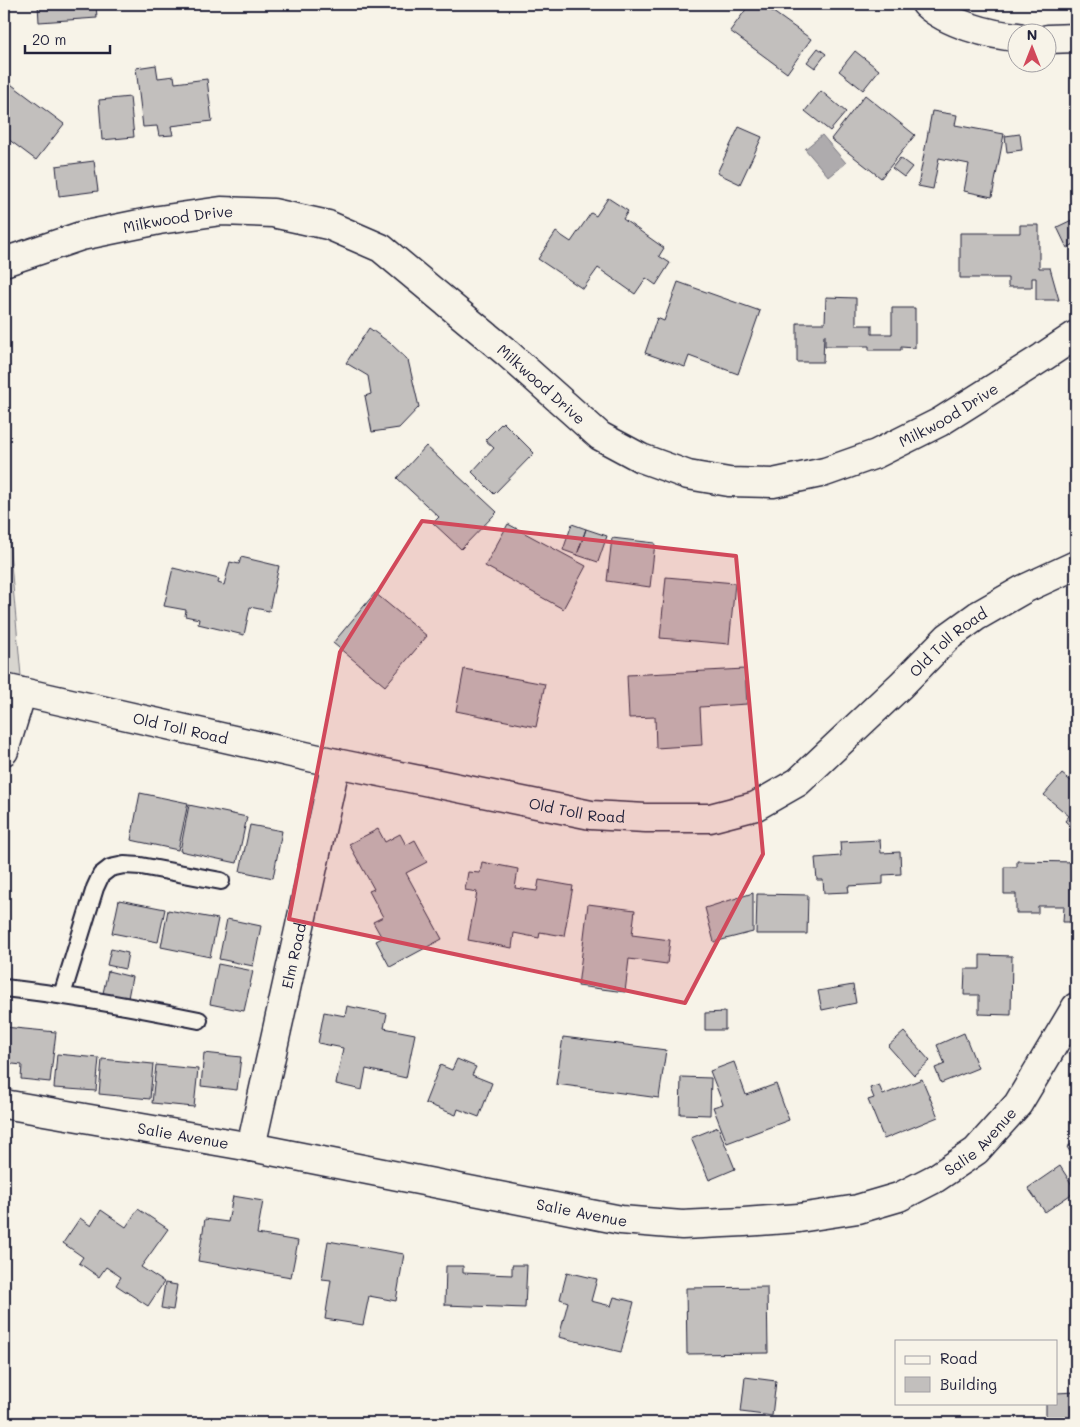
<svg xmlns="http://www.w3.org/2000/svg" width="1080" height="1427" viewBox="0 0 1080 1427" font-family="Mali,sans-serif">
	<style>
		.green { fill: #d8d5cf; stroke: #7d7c85 }
		.water { fill: #aeabad; stroke: #76747f }
		.building { fill: #c2bfbd; stroke: #22223b }
		.lines { fill: none; stroke-linecap: round; stroke-linejoin: round }
		.lane-casing { stroke: #22223b; stroke-width: 20 }
		.street-casing { stroke: #22223b; stroke-width: 31 }
		.lane { stroke: #f7f3e8; stroke-width: 16 }
		.street { stroke: #f7f3e8; stroke-width: 28 }
		.marked { fill: #d1495b; fill-opacity: 0.2; stroke: #d1495b; stroke-width: 4; stroke-linejoin: round }
		.labels { text-anchor: middle; dominant-baseline: central; stroke-width: 4; stroke-linejoin: round; paint-order: stroke }
		.street-label { font-size: 15px; fill: #22223b; stroke: #f7f3e8 }
	</style>
	<rect width="100%" height="100%" fill="#f7f3e8"/>
	<filter id="ink" filterUnits="userSpaceOnUse"><feTurbulence type="fractalNoise" baseFrequency=".02" numOctaves="2"/><feDisplacementMap in="SourceGraphic" scale="10" xChannelSelector="R" yChannelSelector="G"/><feConvolveMatrix kernelMatrix="1 2 1 2 8 2 1 2 1" color-interpolation-filters="sRGB"/></filter>
	<g filter="url(#ink)">
		<path class="green" d="M4,485L22,687L4,683Z"/>
		<path class="water" d="M822,135L846,163L829,177L805,149Z"/>
		<path class="building" d="M38,4H96L97,18L39,22Z
			M750,4H762L811,39L787,73L730,31Z
			M818,48L826,54L815,68L807,62Z
			M855,51L879,70L863,90L839,71Z
			M156,65L158,78L174,76L175,83L207,79L212,121L171,126L173,135L159,136L157,126L143,127L136,68Z
			M4,79L64,124L36,160L4,136Z
			M821,91L846,112L830,131L805,111Z
			M865,95L915,135L881,178L831,139Z
			M130,97L134,137L102,140L99,100Z
			M932,111L957,115L955,125L1004,134L992,197L964,191L969,164L939,158L933,189L918,186Z
			M739,127L762,137L740,184L717,173Z
			M1020,134L1022,150L1007,152L1005,136Z
			M900,158L912,167L904,177L892,168Z
			M94,161L98,191L59,196L56,166Z
			M608,198L628,211L623,219L664,248L659,256L670,263L656,285L646,278L635,294L598,268L583,289L538,259L556,232L571,242L591,213L596,216Z
			M1076,218V243L1067,248L1057,227Z
			M1020,225H1039V268H1050L1059,300H1036V278H1032V287H1008V278H960V233H1020Z
			M678,282L760,311L738,374L689,356L685,367L645,353L657,318L664,321Z
			M826,297L856,298V325H872V334H892V308H915V348L901,347V350H869V346H825V335H824L823,362H797V323H825Z
			M369,328L390,343L408,360L419,407L399,428L372,432L365,396L371,394L368,376L346,363Z
			M503,422L534,453L494,494L472,472L494,448L485,440Z
			M426,446L497,512L461,549L433,523L439,517L397,478Z
			M508,524L586,566L563,609L485,566Z
			M572,524L586,529L577,555L563,550Z
			M586,529L607,536L598,562L577,555Z
			M612,538L655,543L650,587L607,581Z
			M241,557L279,566L269,611L250,607L244,635L198,624L199,619L185,616L186,610L164,606L173,568L219,579L218,583L224,585L230,562L239,564Z
			M666,577L735,583L729,644L660,638Z
			M375,593L427,636L385,686L333,643Z
			M464,669L545,684L536,727L456,711Z
			M745,669L747,704L700,707L702,745L656,748L655,717L629,718L627,675Z
			M1062,774L1076,785V831L1065,821L1069,816L1044,795Z
			M140,793L188,803L178,850L131,840Z
			M189,805L247,817L237,863L180,851Z
			M250,825L282,831L273,878L240,871Z
			M378,829L385,842L400,834L406,845L415,840L427,862L406,873L442,939L390,967L376,941L382,938L373,922L383,917L369,891L374,889L349,844Z
			M880,840L881,853L900,852L901,874L883,875V884L848,886L849,892L824,893L823,880H817L815,858L841,856L840,842Z
			M1017,861L1076,862V922H1063L1064,906H1038V913H1016V894H1004V867H1017Z
			M482,862L518,869L515,888L537,891L539,880L573,886L564,936L540,932L539,938L514,933L512,948L468,940L477,892L465,890L468,872L480,873Z
			M753,893V932L714,942L705,908Z
			M757,894L808,895L807,934H756Z
			M119,900L165,909L158,942L112,933Z
			M588,904L635,910L632,935L670,940L667,964L629,959L625,992L578,986Z
			M168,910L218,919L210,957L161,947Z
			M227,919L261,926L253,966L219,959Z
			M111,949L128,953L125,969L107,965Z
			M980,955L1012,956L1011,1015L979,1014V995H964L965,969H980Z
			M218,964L253,971L244,1011L210,1004Z
			M108,971L132,977L128,998L103,993Z
			M853,985L856,1003L822,1010L818,991Z
			M347,1006L387,1014L384,1028L415,1034L406,1078L366,1069L362,1090L336,1084L343,1048L318,1043L324,1012L345,1016Z
			M725,1012V1030H705V1013Z
			M4,1027L56,1032L50,1082L21,1079L22,1065L4,1063Z
			M904,1032L930,1061L914,1075L888,1046Z
			M964,1033L978,1068L941,1083L935,1068L945,1064L937,1045Z
			M563,1037L666,1050L659,1098L556,1084Z
			M204,1053L241,1057L237,1090L201,1086Z
			M57,1054L99,1058L96,1091L54,1088Z
			M102,1059L153,1064L150,1099L99,1094Z
			M457,1059L476,1067L472,1075L492,1083L479,1117L458,1109L456,1115L425,1103L440,1065L452,1070Z
			M734,1062L746,1095L776,1084L789,1120L727,1143L713,1107L723,1104L710,1071Z
			M156,1065L198,1069L194,1107L152,1103Z
			M681,1077L711,1078L710,1115L680,1114Z
			M922,1079L938,1117L884,1139L868,1100L874,1098L870,1088L879,1085L883,1095Z
			M718,1127L735,1169L709,1180L691,1138Z
			M1076,1141V1161L1067,1147Z
			M1060,1166L1076,1191L1045,1212L1028,1188Z
			M233,1196L263,1201L257,1234L298,1241L291,1277L198,1261L205,1219L228,1222Z
			M138,1209L168,1229L141,1267L164,1282L148,1306L116,1285L121,1277L106,1267L99,1277L79,1263L83,1257L63,1243L80,1218L91,1226L101,1210L126,1227Z
			M328,1241L404,1254L396,1301L369,1296L363,1325L325,1319L331,1280L322,1279Z
			M512,1265H527L525,1308L445,1305L446,1266H463V1273L512,1275Z
			M567,1272L597,1279L591,1301L611,1306L614,1297L634,1302L621,1352L559,1337L568,1302L560,1299Z
			M165,1283L177,1285L173,1310L161,1308Z
			M767,1287L768,1353L687,1354L686,1288Z
			M745,1377L776,1381L772,1416L741,1412Z
			M1076,1392V1423H1046V1403H1056V1393Z"/>
		<g class="lines">
			<g class="lane-casing">
				<path id="lane" d="M4,988C69,995 134,1007 199,1020
					M62,995L95,888L101,875L110,868L124,865L141,866L221,881"/>
			</g>
			<g class="street-casing">
				<g id="street">
					<path d="M926,4C947,23 989,35 1018,37"/>
					<path d="M1048,39L1076,38"/>
					<path id="s1" d="M4,262L81,236L159,220L221,211L273,213L328,225L381,248L506,352L600,436L641,458L688,475L729,482L773,483L825,472L876,454L940,422L1043,357L1076,335"/>
					<path id="s2" d="M4,688L336,763L591,815L646,818H710L756,806L798,782L901,685L948,637L977,616L1024,589L1076,565"/>
					<path d="M4,751L22,692"/>
					<path id="s3" d="M4,1104L251,1147L621,1220L682,1225L744,1222L799,1218L858,1209L899,1197L936,1178L976,1151L1018,1104L1076,1007"/>
					<path id="s4" d="M251,1147L336,763"/>
				</g>
			</g>
			<use href="#lane" class="lane"/>
			<use href="#street" class="street"/>
		</g>
	</g>
	<path class="marked" d="M422,521L736,556L763,854L685,1003L289,919L340,652Z"/>
	<g class="labels">
		<g class="street-label">
			<text stroke="none"><textPath href="#s1" startOffset="180">Milkwood Drive</textPath></text>
			<text stroke="none"><textPath href="#s1" startOffset="600">Milkwood Drive</textPath></text>
			<text stroke="none"><textPath href="#s1" startOffset="1050">Milkwood Drive</textPath></text>
			<text stroke="none"><textPath href="#s2" startOffset="1021">Old Toll Road</textPath></text>
			<text stroke="none"><textPath href="#s2" startOffset="181">Old Toll Road</textPath></text>
			<text stroke="none"><textPath href="#s2" startOffset="586">Old Toll Road</textPath></text>
			<text stroke="none"><textPath href="#s4" startOffset="196">Elm Road</textPath></text>
			<text stroke="none"><textPath href="#s3" startOffset="182">Salie Avenue</textPath></text>
			<text stroke="none"><textPath href="#s3" startOffset="1008">Salie Avenue</textPath></text>
			<text stroke="none"><textPath href="#s3" startOffset="588">Salie Avenue</textPath></text>
		</g>
	</g>
	<rect width="1080" height="1427" fill="none" stroke="#f7f3e8" stroke-width="20"/>
	<rect x="10" y="10" width="1060" height="1407" fill="none" stroke="#22223b" stroke-width="2" filter="url(#ink)"/>
	<rect x="895" y="1340" width="162" height="65" fill="#f7f3e8" stroke="#a29fa3"/>
	<rect x="905" y="1356" width="25" height="8" fill="#f7f3e8" stroke="#a29fa3"/>
	<text x="940" y="1364" font-size="15" fill="#22223b">Road</text>
	<rect x="905" y="1377" width="25" height="15" fill="#c2bfbd" stroke="#a29fa3"/>
	<text x="940" y="1390" font-size="15" fill="#22223b">Building</text>
	<g transform="translate(1032 48)"><circle r="24" fill="#f7f3e8" stroke="#a29fa3"/>
	<path d="M0-4L9 19L0 12L-9 19Z" fill="#d1495b"/>
	<text y="-8" font-size="14" font-weight="bold" text-anchor="middle" fill="#22223b">N</text>
	</g>
	<path d="M25 45v8h85v-8" fill="none" stroke="#22223b" stroke-width="2.5"/>
	<text x="32" y="45" font-size="15" fill="#22223b" stroke="#f7f3e8" stroke-width="4" paint-order="stroke">20 m</text>
</svg>
